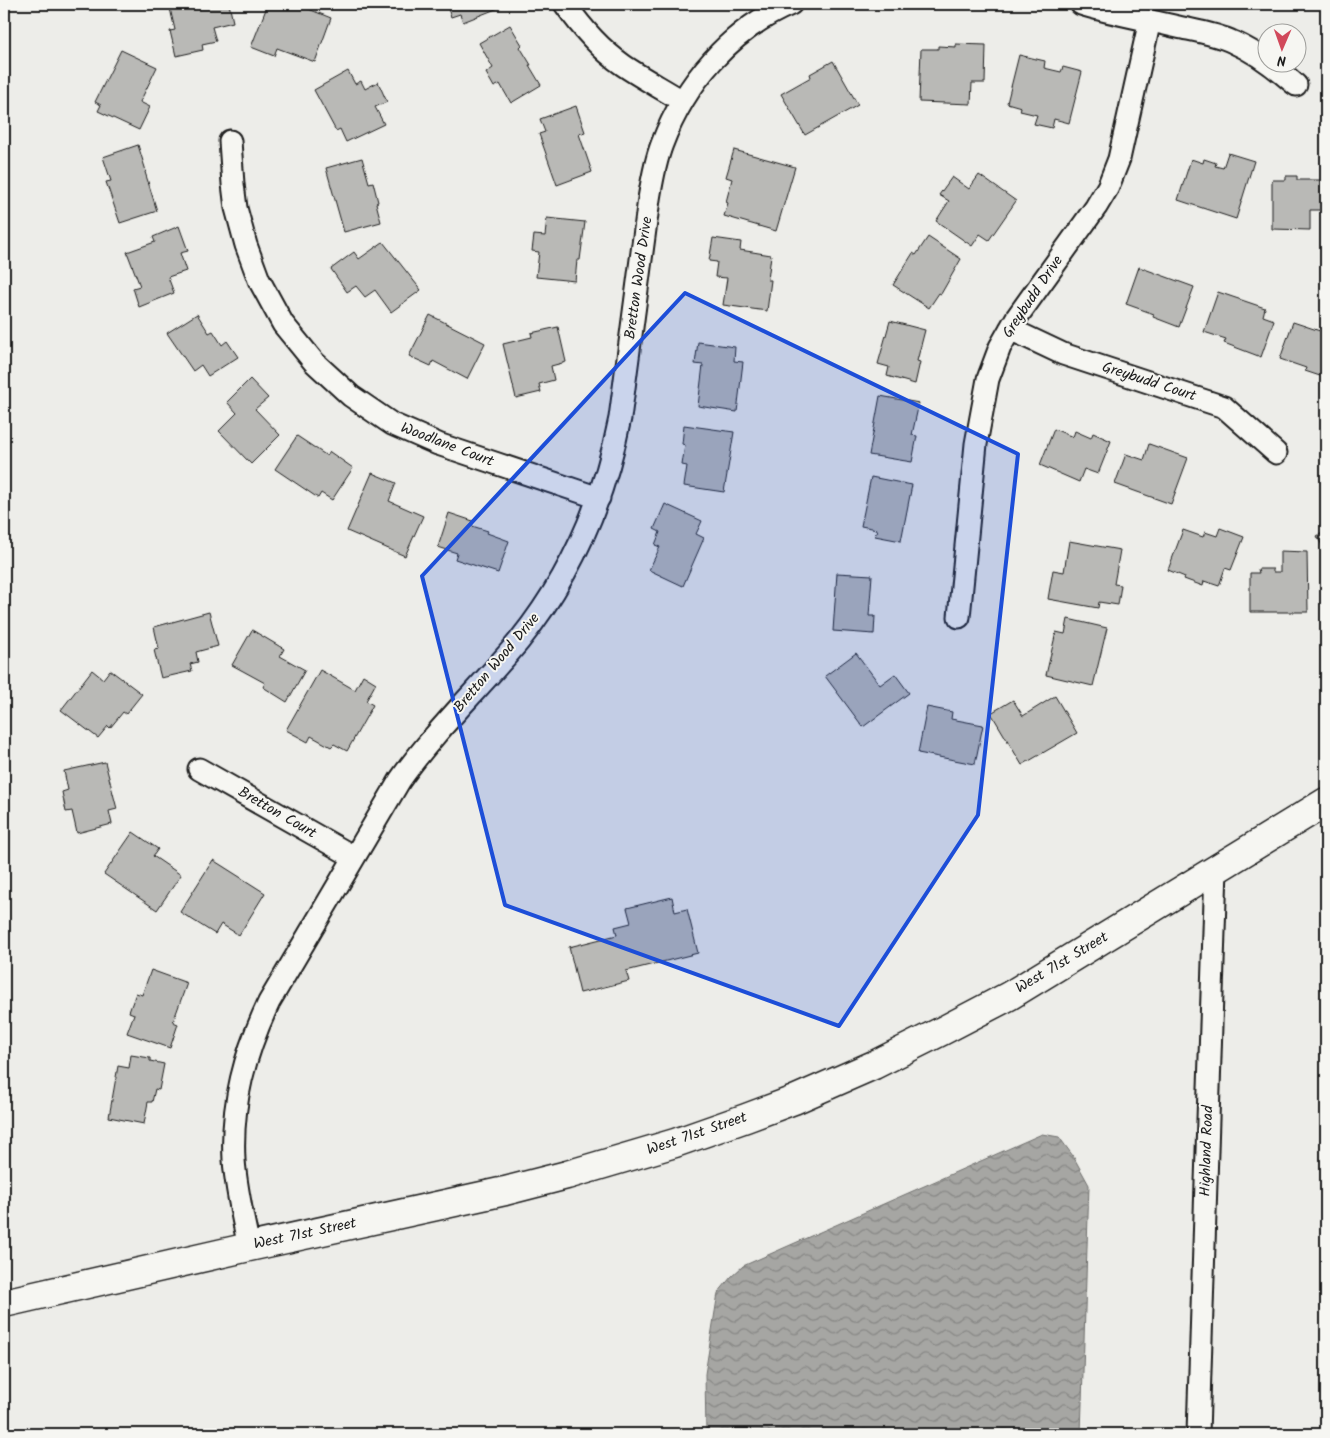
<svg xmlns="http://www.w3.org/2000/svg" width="1330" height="1438" viewBox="0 0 1330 1438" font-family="Kalam,sans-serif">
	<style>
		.water { fill: url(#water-waves); stroke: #6f6f6d }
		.building { fill: #b9b9b6; stroke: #1c1c1c }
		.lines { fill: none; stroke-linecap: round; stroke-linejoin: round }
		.street-casing { stroke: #1c1c1c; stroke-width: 25 }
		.secondary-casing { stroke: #1c1c1c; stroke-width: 31 }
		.street { stroke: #f6f6f2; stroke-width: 21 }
		.secondary { stroke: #f6f6f2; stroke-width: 28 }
		.marked { fill: #1d4ed8; fill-opacity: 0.2; stroke: #1d4ed8; stroke-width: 4; stroke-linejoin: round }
		.labels { text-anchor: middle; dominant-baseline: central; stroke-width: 4; stroke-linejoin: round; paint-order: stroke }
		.street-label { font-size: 15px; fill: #1c1c1c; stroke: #f6f6f2 }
	</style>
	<defs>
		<pattern id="water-waves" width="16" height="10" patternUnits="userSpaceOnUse" patternTransform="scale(1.25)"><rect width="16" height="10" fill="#a6a6a3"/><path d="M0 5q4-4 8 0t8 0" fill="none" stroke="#868684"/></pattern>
	</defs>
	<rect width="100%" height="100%" fill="#edede9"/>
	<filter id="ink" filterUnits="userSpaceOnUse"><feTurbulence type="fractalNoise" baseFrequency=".02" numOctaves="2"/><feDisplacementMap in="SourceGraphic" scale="10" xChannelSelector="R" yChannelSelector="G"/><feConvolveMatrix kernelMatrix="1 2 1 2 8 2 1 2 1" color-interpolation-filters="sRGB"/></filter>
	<g filter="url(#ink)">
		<path class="water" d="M1042,1134L1059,1137L1073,1156L1089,1185L1081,1434H706L705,1374L718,1293L731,1277L743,1266Z"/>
		<path class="building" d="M169,4H229L233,22L212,27L216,41L202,44L203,50L176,56L170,31L175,30Z
			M268,4H296L331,18L315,62L277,48L274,56L251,47Z
			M446,4H499L501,7L463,22L460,14L451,17Z
			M510,25L522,45L520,47L531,65H529L541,85L511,103L500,84L494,87L486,73L493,68L479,43Z
			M956,44L986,45L985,83H972L971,104L919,102L921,49H938V46L956,47Z
			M121,50L157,67L140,102L150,107L139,130L98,111L101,105L95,102Z
			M1019,55L1045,61L1044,68L1061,72L1063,67L1082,72L1069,123L1054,119L1052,128L1034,124L1037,115L1020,111L1021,107L1007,103Z
			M833,61L858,105L805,135L781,94L811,77L810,74Z
			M348,71L355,84L361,81L365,89L378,82L387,102L375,107L384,124L346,142L340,129L336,131L314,90Z
			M576,106L585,132L579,134L592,172L557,185L539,134L545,132L540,119Z
			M138,145L146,171L145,172L157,211L120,223L106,182L111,181L103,157Z
			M734,150L795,167L776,231L724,216L728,203L726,202L732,179L726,177Z
			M1228,153L1254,161L1236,219L1178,200L1191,159L1203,163L1204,159L1216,163L1215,166L1223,168Z
			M362,158L369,183L373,182L378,202L376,203L381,222L344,232L326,168Z
			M979,175L1016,201L989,240L980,234L972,246L936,221L949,201L939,195L952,177L969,189Z
			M1286,176H1297V180H1324L1323,210H1310V230L1272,229V180H1286Z
			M547,218L585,222L580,260H577L575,281L536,277L539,252L532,251L534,235L545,236Z
			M179,226L188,251L180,253L186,271L168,277L174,293L139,307L133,288L140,286L127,252L155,242L153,237Z
			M928,237L961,259L941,294L939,293L929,308L893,285L913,253L916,255Z
			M713,238L741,242L740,250L771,255L768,280H771L767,311L723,305L727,278L715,277L717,262L709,261Z
			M383,242L421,290L391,312L375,290L365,297L356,286L347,292L331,269L354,252L359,259Z
			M1139,267L1194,287L1179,327L1153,317L1154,314L1126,304Z
			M1218,292L1265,308L1263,316L1274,320L1261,357L1224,343L1226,339L1204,332Z
			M197,314L209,333L213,331L222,345L227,341L238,357L208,376L201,365L193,371L167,333Z
			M430,315L485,343L467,379L433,361L431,366L409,356Z
			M890,321L925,330L917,361L920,362L915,384L887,376L889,367L878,364Z
			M1293,322L1326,333V378L1305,371L1306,368L1280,359Z
			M558,327L566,362L551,366L554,380L539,384L541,392L516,398L503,344L532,337L531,333Z
			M698,342L735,347L734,361L743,362L737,412L698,406L703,365L695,364Z
			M250,379L268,398L255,409L280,435L251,464L219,431L237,413L227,402Z
			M880,396L919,403L912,435L917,436L912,462L869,455Z
			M684,425L734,432L724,492L684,486L687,466L682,465L685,445L682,444Z
			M1054,429L1073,437L1075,431L1091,438L1093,433L1111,441L1098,474L1084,469L1079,482L1040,465Z
			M297,436L327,456L330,452L353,468L332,500L321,493L318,498L275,469Z
			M1149,444L1188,458L1171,504L1115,484L1126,454L1144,460Z
			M372,473L396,483L389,501L423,516L405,556L347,531Z
			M871,477L912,485L901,541L875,536L877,529L861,526Z
			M665,504L702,521L696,534L704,538L683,586L649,570L660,547L655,545L660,532L654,529Z
			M449,513L473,521L472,526L488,531L487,533L509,541L498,573L455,559L457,553L438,547Z
			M1220,528L1244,537L1231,570L1225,568L1219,586L1204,581L1203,586L1184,579L1185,577L1168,570L1183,530L1203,537L1205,532L1217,536Z
			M1326,531V553L1317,536Z
			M1069,541L1120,550L1114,584L1121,585L1118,605L1099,602L1098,608L1048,599L1053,570L1064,572Z
			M1280,551L1307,552L1308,612H1250V573H1259L1258,569H1273V572H1280Z
			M837,573L872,575L869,616H875L874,634L833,631Z
			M209,612L218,646L196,652L198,662L190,664L192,671L161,678L154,650L159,649L154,627Z
			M1068,619L1107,628L1093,686L1046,675L1056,632L1065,634Z
			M252,630L284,649L280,656L305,670L287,702L263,687L265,683L232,665Z
			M856,653L880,685L895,674L909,693L863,727L825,676Z
			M92,670L103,679L110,670L142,694L126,714L123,712L110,728L108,726L98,738L61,710Z
			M320,670L355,690L363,675L376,683L366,701L373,705L347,751L334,744L331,747L311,736L308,742L286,730Z
			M1055,696L1077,733L1022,765L991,713L1013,700L1023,716Z
			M927,707L952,712L951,719L983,725L975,764L918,753Z
			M105,762L117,809L109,811L112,824L77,833L72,811L66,812L62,792L68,790L64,771Z
			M133,832L158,849L153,856L181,875L157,910L104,874Z
			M213,860L265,893L239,935L221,924L215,934L180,912Z
			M672,897L675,912L687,909L698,953L626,971L629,981L580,993L569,947L617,935L615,927L631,923L627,908Z
			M151,970L187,983L173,1022L178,1024L170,1048L127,1033L134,1014L129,1012L136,993L142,995Z
			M131,1055L150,1058V1061L164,1064L159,1090L155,1089L152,1102H148L144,1124L109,1117L118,1066L129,1068Z"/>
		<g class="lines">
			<g class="street-casing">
				<path id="street" d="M565,4C581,27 600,49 623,65C642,78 663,89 682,101
					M1081,4C1113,14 1145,19 1178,27C1196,31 1216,34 1233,42C1256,52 1278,69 1296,85
					M230,141L233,184L236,208L246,245L259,280L283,324L314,362L351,396L392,424L438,444L599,498
					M1010,329L1063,354L1224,407L1276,453
					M959,617L976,444L988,379L1000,347L1017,317L1096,207L1108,187L1119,159L1150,20
					M199,769L354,857
					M249,1247C243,1218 236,1189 234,1160C231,1103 245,1053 269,1002L400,780C435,730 480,688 519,641C572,575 604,500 620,418L649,199C652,181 655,162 662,144C685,83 731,29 791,4
					M1198,1434L1216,868"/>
			</g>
			<g class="secondary-casing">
				<path id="secondary" d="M4,1303L249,1247L505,1191L567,1175L675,1143L746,1118L794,1100L874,1065L942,1031L1009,996L1326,802"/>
			</g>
			<use href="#street" class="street"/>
			<use href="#secondary" class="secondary"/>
		</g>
	</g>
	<path class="marked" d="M685,293L1018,454L978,815L839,1026L505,905L422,576Z"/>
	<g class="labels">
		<g class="street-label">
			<text transform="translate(639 278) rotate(-82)">Bretton Wood Drive</text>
			<text transform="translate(1033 297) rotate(-56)">Greybudd Drive</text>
			<text transform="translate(1149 382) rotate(18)">Greybudd Court</text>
			<text transform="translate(447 445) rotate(21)">Woodlane Court</text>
			<text transform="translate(497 663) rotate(-50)">Bretton Wood Drive</text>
			<text transform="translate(277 813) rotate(30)">Bretton Court</text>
			<text transform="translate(1062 963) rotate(-31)">West 71st Street</text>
			<text transform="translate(697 1134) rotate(-19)">West 71st Street</text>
			<text transform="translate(1207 1151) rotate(-88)">Highland Road</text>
			<text transform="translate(305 1234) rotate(-12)">West 71st Street</text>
		</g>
	</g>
	<rect width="1330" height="1438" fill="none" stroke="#f6f6f2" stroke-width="20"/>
	<rect x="10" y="10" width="1310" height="1418" fill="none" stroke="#1c1c1c" stroke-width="2" filter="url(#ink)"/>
	<g transform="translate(1282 48) rotate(182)"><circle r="24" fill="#f6f6f2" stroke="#9f9f9c"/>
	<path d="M0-4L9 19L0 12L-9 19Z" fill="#d1495b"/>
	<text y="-8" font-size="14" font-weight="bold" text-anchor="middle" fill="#1c1c1c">N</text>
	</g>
</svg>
